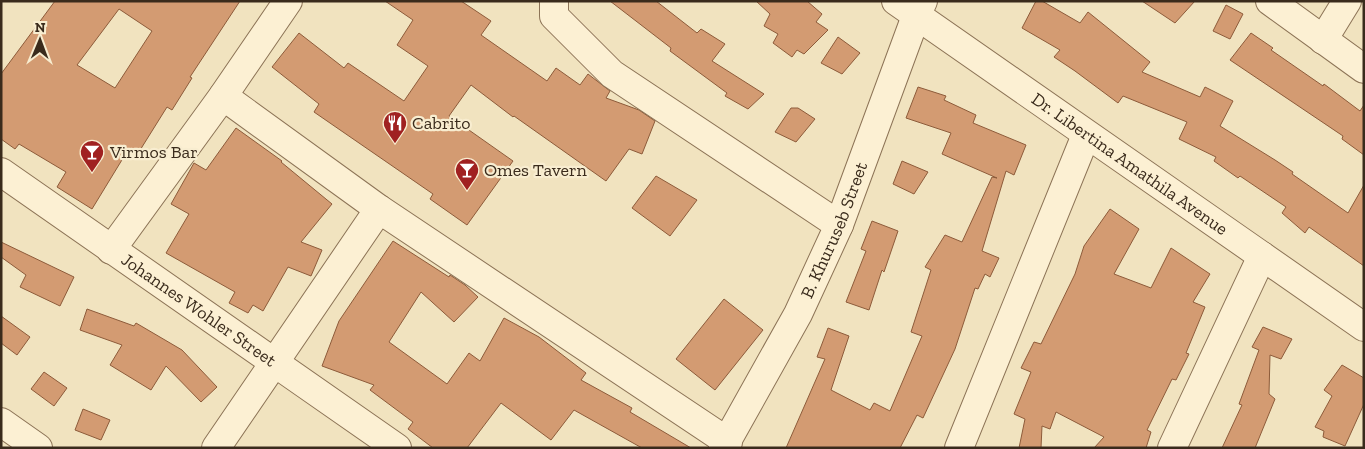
<svg xmlns="http://www.w3.org/2000/svg" width="1365" height="449" viewBox="0 0 1365 449" font-family="'Zilla Slab',serif">
	<style>
		.building { fill: #d39b72; stroke: #8d5b3a; fill-rule: evenodd }
		.lines { fill: none; stroke-linecap: round; stroke-linejoin: round }
		.minor-casing { stroke: #8c7356; stroke-width: 30 }
		.tertiary-casing { stroke: #8c7356; stroke-width: 30 }
		.minor { stroke: #fcf0d3; stroke-width: 28 }
		.tertiary { stroke: #fcf0d3; stroke-width: 28 }
		.labels { text-anchor: middle; dominant-baseline: central; stroke-width: 4.5; stroke-linejoin: round; paint-order: stroke }
		.poi-label { font-size: 18px; fill: #3a2b1c; stroke: #f8edd0; text-anchor: start }
		.street-label { font-size: 18px; fill: #3a2b1c; stroke: #f8edd0 }
	</style>
	<rect width="100%" height="100%" fill="#f1e3bf"/>
	<path class="building" d="M55,1H240L190,77L192,78L172,110L167,107L137,155L128,150L92,209L57,187L66,172L19,144L15,149L1,139V74ZM119,9L152,31L115,88L77,65Z
		M385,1H461L491,21L481,35L547,81L556,68L580,85L588,74L610,91L606,98L639,110L655,121L642,154L629,149L606,181L514,116L513,117L471,85L449,116L513,161L467,225L430,199L433,194L314,112L319,104L272,67L299,33L344,68L348,63L404,101L428,66L397,45L413,20Z
		M610,1H656L697,33L701,29L725,44L712,61L764,94L748,109L725,96L727,93L670,51L671,48Z
		M756,1H807L822,14L816,22L828,30L804,54L797,50L792,57L773,43L778,34L764,26L770,14Z
		M1036,1H1042L1080,23L1088,12L1150,62L1142,72L1200,97L1205,87L1233,101L1220,126L1275,160L1293,172L1292,174L1348,213L1364,185V266L1309,227L1305,233L1282,213L1286,207L1240,176L1238,178L1214,161L1216,157L1179,139L1187,122L1123,96L1118,103L1075,71L1054,57L1060,50L1022,28Z
		M1142,1H1195L1175,23Z
		M1226,5L1243,14L1230,39L1213,31Z
		M1251,33L1273,48L1271,50L1323,86L1324,84L1360,111L1364,105V155L1342,139L1343,136L1230,60Z
		M838,37L860,53L842,74L821,63Z
		M918,87L946,96L944,100L976,115L973,123L1026,145L1014,175L1006,171L982,251L999,258L990,277L985,274L978,289L975,288L955,349L923,418L917,415L900,448H786L825,359L817,357L828,328L849,336L831,390L870,410L874,403L890,411L922,336L911,332L931,270L925,267L945,235L962,242L992,177L997,178L942,154L951,133L906,118Z
		M791,108H798L815,119L796,142L775,132Z
		M236,128L282,161L281,162L332,204L301,242L322,250L311,276L288,267L263,311L253,305L248,313L229,303L235,292L166,253L189,214L171,204L194,163L206,170Z
		M902,161L928,172L914,194L893,184Z
		M656,176L697,200L670,236L632,208Z
		M1110,209L1139,229L1114,274L1151,288L1171,248L1210,274L1193,302L1205,307L1186,353L1189,354L1176,380L1172,379L1147,430L1151,432L1146,448H1094L1104,437L1056,412L1050,429L1042,426L1041,448H1019L1025,419L1014,414L1031,372L1021,368L1034,342L1041,344L1075,274L1084,246Z
		M872,221L898,231L884,272L882,270L869,310L846,302L866,251L861,249Z
		M393,241L449,277L450,275L465,285L478,297L454,322L421,292L389,342L447,384L469,353L480,361L504,318L539,337L586,373L581,380L632,408L630,412L691,448H642L574,410L551,440L501,403L467,448H433L408,429L413,422L370,390L374,385L322,366L339,321Z
		M1,242L74,277L60,306L20,287L26,275L1,257Z
		M724,299L763,330L715,390L676,359Z
		M87,309L134,326L136,323L182,350L217,387L201,402L166,366L151,390L110,365L122,345L80,330Z
		M1,316L30,337L17,355L1,343Z
		M1263,327L1292,339L1281,359L1270,355L1269,394L1275,399L1255,448H1222L1242,405L1239,404L1259,350L1252,347Z
		M1342,365L1364,378V404L1345,446L1323,437L1324,431L1315,427L1332,396L1324,390Z
		M44,372L67,388L54,406L31,389Z
		M83,409L110,420L101,440L75,430Z"/>
	<g class="lines">
		<g class="minor-casing">
			<g id="minor">
				<path d="M554,1V16L612,74L839,225"/>
				<path d="M1270,1L1364,69"/>
				<path d="M1323,40L1347,1"/>
				<path d="M223,96L379,209L728,442"/>
				<path id="s1" d="M1,172L397,448"/>
				<path d="M111,250L223,96L288,1"/>
				<path d="M1,422L38,448"/>
				<path d="M216,448L379,209"/>
				<path id="s2" d="M723,448L798,314L839,225L916,16L923,1"/>
				<path d="M959,448L1086,135"/>
				<path d="M1172,448L1262,256"/>
			</g>
		</g>
		<g class="tertiary-casing">
			<g id="tertiary">
				<path id="s3" d="M896,1L1364,327"/>
			</g>
		</g>
		<use href="#minor" class="minor"/>
		<use href="#tertiary" class="tertiary"/>
	</g>
	<defs>
		<g id="restaurant-pin" transform="scale(1.25)"><path d="M0 17L-7.5 6A9.5 9.5 0 1 1 7.5 6Z" fill="#a02121" stroke="#f8edd0"/><path d="M-5-6h1v4h1v-4h1v4h1v-4h1v5L-1.5 .5V6h-2V.5L-5-1ZM5-6V6H3V1.5H1.5Q1.5-4 5-6Z" fill="#fff"/></g>
		<g id="bar-pin" transform="scale(1.25)"><path d="M0 17L-7.5 6A9.5 9.5 0 1 1 7.5 6Z" fill="#a02121" stroke="#f8edd0"/><path d="M-6-5H6L.8 .8V4.5H3.5V6h-7V4.5H-.8V.8Z" fill="#fff"/></g>
	</defs>
	<g fill-rule="evenodd">
		<use href="#restaurant-pin" x="395" y="123"/>
		<use href="#bar-pin" x="92" y="152"/>
		<use href="#bar-pin" x="467" y="170"/>
	</g>
	<g class="labels">
		<g class="poi-label">
			<text x="412" y="123">Cabrito</text>
			<text x="110" y="152">Virmos Bar</text>
			<text x="484" y="170">Omes Tavern</text>
		</g>
		<g class="street-label">
			<text stroke="none"><textPath href="#s3" startOffset="285">Dr. Libertina Amathila Avenue</textPath></text>
			<text stroke="none"><textPath href="#s2" startOffset="245">B. Khuruseb Street</textPath></text>
			<text stroke="none"><textPath href="#s1" startOffset="241">Johannes Wohler Street</textPath></text>
		</g>
	</g>
	<rect width="1365" height="449" fill="none" stroke="#3a2b1c" stroke-width="5"/>
	<g transform="translate(40 40) rotate(1)" stroke="#f8edd0" stroke-width="4" paint-order="stroke">
	<path d="M0-4L9 19L0 12L-9 19Z" fill="#3a2b1c"/>
	<text y="-8" font-size="14" font-weight="bold" text-anchor="middle" fill="#3a2b1c">N</text>
	</g>
</svg>
